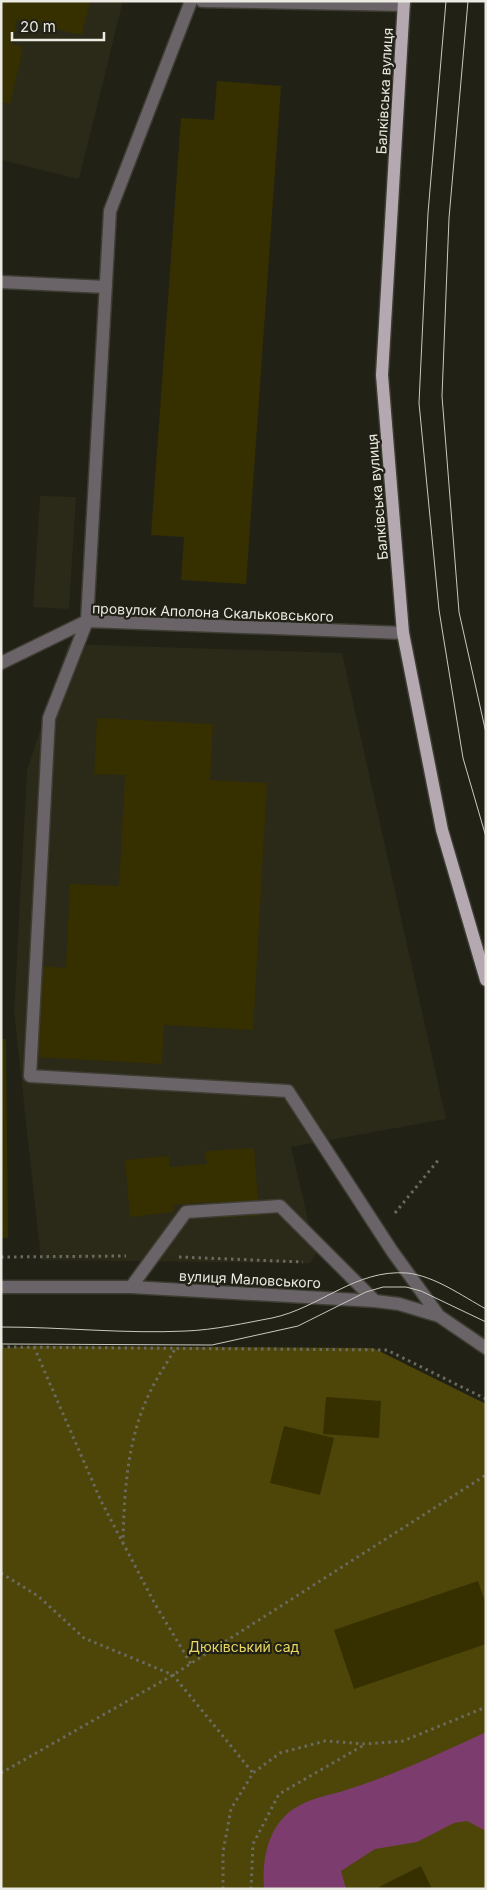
<svg xmlns="http://www.w3.org/2000/svg" width="487" height="1890" viewBox="0 0 487 1890" font-family="Inter,sans-serif">
	<style>
		.built { fill: #2b2917 }
		.green { fill: #4d4608 }
		.water { fill: #7c3c6d }
		.building { fill: #363000 }
		.lines { fill: none; stroke-linecap: round; stroke-linejoin: round }
		.minor-casing { stroke: #3e3d33; stroke-width: 15 }
		.major-casing { stroke: #3e3d33; stroke-width: 15 }
		.path { stroke: #6b6a60; stroke-width: 3; stroke-dasharray: 2.5 4; stroke-linecap: butt }
		.minor { stroke: #6a6468; stroke-width: 12 }
		.major { stroke: #b4a9b0; stroke-width: 12 }
		.tram { stroke: #cbcac2; stroke-width: 1 }
		.labels { text-anchor: middle; dominant-baseline: central; stroke-width: 4.5; stroke-linejoin: round; paint-order: stroke }
		.street-label { font-size: 14px; fill: #ebeae3; stroke: #222116 }
		.park-label { font-size: 14px; fill: #e8d860; stroke: #222116 }
	</style>
	<rect width="100%" height="100%" fill="#222116"/>
	<path class="built" d="M1,1H123L79,179L1,160Z
		M40,496L76,497L69,609L33,607Z
		M68,644L342,653L446,1119L291,1147L316,1254L310,1263L41,1260L14,1012L27,771Z"/>
	<path class="green" d="M35,1346L373,1348L486,1404V1889H1V1348Z"/>
	<path class="water" d="M486,1732V1831L467,1821L454,1823L417,1842L375,1849L341,1871L346,1889H264C262,1861 267,1828 292,1810C310,1797 329,1796 349,1789C396,1774 441,1753 486,1732Z"/>
	<path class="building" d="M1,1H90L82,35L17,20L12,44L23,47L10,104L1,102Z
		M217,81L281,86L246,584L181,580L184,537L151,535L181,118L214,120Z
		M97,718L213,724L210,780L267,783L253,1030L164,1025L162,1064L35,1057L40,966L66,968L70,884L119,886L125,775L94,774Z
		M1,1039H6L8,1238H1Z
		M254,1148L259,1216L210,1218V1202L173,1205L174,1212L130,1217L125,1160L169,1156V1167L207,1164L205,1151Z
		M326,1397L381,1401L379,1438L323,1434Z
		M284,1426L334,1438L320,1495L270,1483Z
		M478,1581L486,1604V1644L354,1689L334,1630Z
		M421,1866L432,1889H380L379,1887Z"/>
	<g class="lines">
		<g class="minor-casing">
			<path id="minor" d="M191,1L110,211L87,621L49,718L30,1076L288,1091L392,1251L439,1316
				M202,1L404,5
				M1,282L106,287
				M1,663L87,621L403,633
				M1,1287H131L375,1301L399,1304L439,1316L486,1348
				M131,1287L186,1212L280,1206L375,1301"/>
		</g>
		<g class="major-casing">
			<path id="major" d="M404,1L382,375L403,633L442,830L486,980"/>
		</g>
		<path class="path" d="M395,1213L440,1158
			M1,1257L126,1256
			M179,1257L303,1262
			M1,1347L387,1350L486,1399
			M34,1347L101,1501L155,1604L191,1664
			M123,1544C124,1493 127,1439 150,1392C157,1377 167,1363 175,1349
			M1,1573L38,1596L84,1638L173,1675L253,1773
			M1,1773L173,1675L486,1475
			M223,1889V1852L231,1809L253,1773L280,1753L325,1741L366,1744L403,1741L486,1707
			M251,1889L253,1844L279,1794L364,1745"/>
		<use href="#minor" class="minor"/>
		<use href="#major" class="major"/>
		<path class="tram" d="M446,1L428,213L419,403L439,610L463,758L486,837
			M468,1L449,218L442,396L459,612L486,733
			M1,1327C63,1327 125,1334 186,1331C214,1330 245,1323 272,1318C320,1308 355,1269 407,1273C435,1276 462,1296 486,1309
			M1,1344L212,1345L298,1326L366,1292L383,1287H406L421,1291L486,1322"/>
	</g>
	<g class="labels">
		<g class="street-label">
			<text transform="translate(384 91) rotate(-87)">Балківська вулиця</text>
			<text transform="translate(377 497) rotate(-95)">Балківська вулиця</text>
			<text transform="translate(213 612) rotate(2)">провулок Аполона Скальковського</text>
			<text transform="translate(250 1279) rotate(3)">вулиця Маловського</text>
		</g>
		<g class="park-label">
			<text x="244" y="1646">Дюківський сад</text>
		</g>
	</g>
	<rect width="487" height="1890" fill="none" stroke="#ebeae3" stroke-width="5"/>
	<path d="M12 32v8h92v-8" fill="none" stroke="#ebeae3" stroke-width="2.5"/>
	<text x="20" y="32" font-size="15" fill="#ebeae3" stroke="#222116" stroke-width="4" paint-order="stroke">20 m</text>
</svg>
